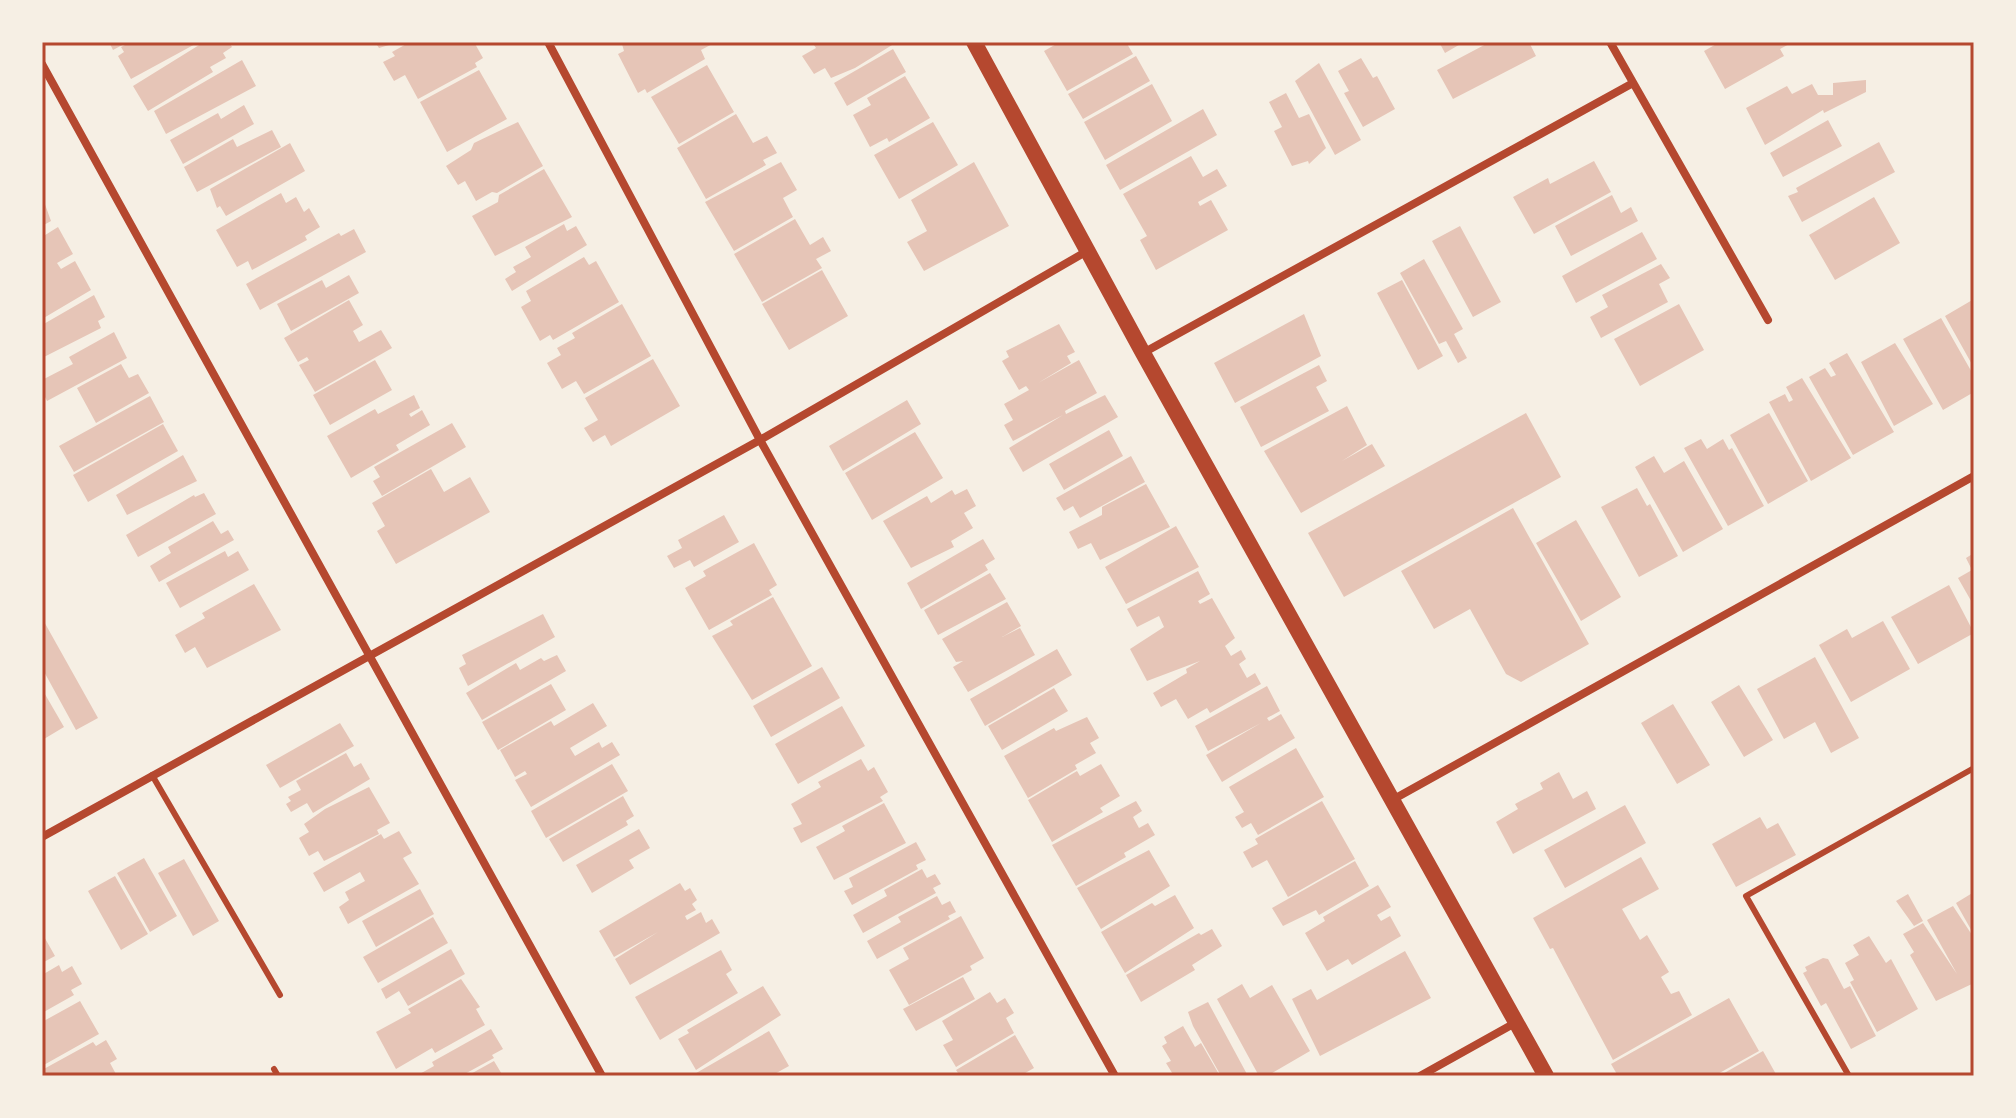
<svg xmlns="http://www.w3.org/2000/svg" width="2016" height="1118" viewBox="0 0 2016 1118" font-family="'Roboto Condensed',sans-serif">
	<style>
		.building { fill: #e6c5b7 }
		.lines { fill: none; stroke-linecap: round; stroke-linejoin: round }
		.service { stroke: #b5482f; stroke-width: 6 }
		.minor { stroke: #b5482f; stroke-width: 8 }
		.secondary { stroke: #b5482f; stroke-width: 16 }
		.neatline { fill: none; stroke: #b5482f; stroke-width: 3 }
	</style>
	<rect width="100%" height="100%" fill="#f6efe4"/>
	<path class="building" d="M109,42H128L113,50Z
		M131,42H199L131,79L118,56L124,52L121,47Z
		M204,42H229L232,47L223,53L226,58L210,67L213,72L148,111L133,86Z
		M375,42H399L379,48Z
		M410,42H474L483,58L475,63L477,67L418,99L405,75L394,81L383,62L395,56L392,52Z
		M626,42H716L701,50L705,59L647,93L645,89L638,93L618,54L624,51L622,44Z
		M812,42H897L855,68L831,78L825,68L814,74L802,56L816,48Z
		M1060,42H1126L1133,54L1067,91L1044,51Z
		M1439,42H1464L1445,53Z
		M1490,42H1529L1536,56L1453,99L1437,70Z
		M1720,42H1793L1780,49L1784,56L1725,89L1704,51Z
		M893,49L906,72L847,106L834,83Z
		M1136,56L1150,81L1083,119L1068,94Z
		M1361,58L1373,78L1377,76L1395,109L1363,127L1344,93L1349,91L1338,71Z
		M242,60L256,86L166,134L154,111Z
		M1319,63L1361,140L1335,155L1295,81Z
		M707,65L734,112L679,144L651,97Z
		M479,70L507,119L447,152L420,102Z
		M905,76L930,118L889,142L887,138L870,147L853,115L871,105L867,98Z
		M1866,80V92L1824,113L1823,110L1765,145L1746,108L1787,86L1792,94L1812,84L1818,95H1833V83Z
		M1152,84L1172,121L1105,160L1084,122Z
		M1286,93L1299,118L1309,114L1326,148L1309,164L1308,161L1292,166L1274,131L1282,127L1269,102Z
		M244,105L254,124L183,164L170,140L218,113L221,119Z
		M1203,109L1217,135L1120,190L1106,165Z
		M736,114L753,143L767,136L777,153L763,160L766,165L706,199L677,148Z
		M1828,120L1842,146L1783,177L1770,153Z
		M518,122L543,166L497,193L492,192L476,201L465,181L458,185L446,166L471,150L474,143Z
		M933,122L958,165L899,199L874,155Z
		M272,130L281,147L197,192L184,167L233,139L237,147Z
		M1879,142L1895,172L1802,222L1788,196L1798,192L1796,188Z
		M290,143L305,171L226,216L220,206L217,208L210,189Z
		M1191,156L1203,177L1217,169L1227,186L1198,202L1200,206L1211,200L1228,230L1156,270L1140,240L1147,236L1123,194Z
		M1594,161L1611,192L1534,234L1513,197L1548,178L1550,184Z
		M781,162L797,190L783,198L793,217L734,251L705,202Z
		M974,162L1009,226L924,271L907,242L927,231L911,200Z
		M544,169L572,217L495,256L472,216L498,202L499,195Z
		M281,193L286,203L296,197L304,212L309,208L320,227L305,236L307,240L252,270L248,261L237,267L216,230Z
		M1612,195L1621,213L1631,207L1638,221L1571,256L1555,226Z
		M42,196L51,221L42,226Z
		M1874,197L1900,243L1835,280L1809,235Z
		M795,219L810,245L823,237L831,251L816,259L822,268L762,302L734,254Z
		M564,224L567,231L576,226L587,245L512,291L505,279L516,272L513,267L531,257L525,247Z
		M1460,226L1501,302L1473,317L1432,241Z
		M58,227L73,254L57,263L61,269L75,261L91,290L42,319V237Z
		M354,229L366,252L260,310L246,284L339,233L341,236Z
		M1642,232L1657,259L1576,303L1562,276Z
		M584,257L589,265L596,261L619,302L553,340L550,335L540,341L521,307L531,301L526,291Z
		M1424,259L1463,329L1454,334L1467,358L1458,363L1446,341L1439,344L1400,273Z
		M1661,264L1670,278L1659,284L1668,302L1601,338L1590,317L1608,307L1602,295Z
		M822,270L848,316L789,350L762,304Z
		M349,275L359,293L291,331L277,304L322,280L326,288Z
		M1402,280L1443,356L1418,370L1377,293Z
		M94,295L105,317L98,321L101,328L42,358V325Z
		M1974,299V368L1945,316Z
		M349,300L363,325L353,331L359,342L381,330L392,348L315,392L299,365L309,360L307,357L298,362L284,338Z
		M622,304L651,356L584,394L576,381L562,389L547,363L561,355L557,348L575,338L572,333Z
		M1679,304L1704,350L1640,386L1614,339Z
		M1304,314L1321,356L1235,403L1214,363Z
		M1941,318L1974,376V392L1943,410L1903,339Z
		M1059,324L1075,352L1067,356L1071,363L1038,383L1079,360L1097,393L1065,411L1066,414L1105,395L1118,417L1023,472L1009,448L1063,415L1013,441L1004,425L1013,420L1004,404L1029,390L1026,386L1019,390L1002,361L1009,357L1006,351Z
		M114,332L127,358L47,401L45,397L42,398V380L73,364L69,357Z
		M1895,343L1933,404L1894,426L1861,362Z
		M1847,353L1894,432L1853,455L1809,377L1825,368L1831,377L1836,375L1829,363Z
		M653,359L680,406L611,446L605,435L593,442L584,428L598,420L585,398Z
		M375,360L392,390L330,425L313,395Z
		M121,364L129,378L138,374L149,393L96,423L77,388Z
		M1319,365L1327,381L1316,387L1329,411L1261,447L1240,407Z
		M1802,378L1851,458L1811,481L1769,402L1785,394L1789,402L1793,400L1786,387Z
		M414,395L420,408L409,414L411,417L422,410L430,425L396,445L399,450L351,478L327,436L375,409L378,414Z
		M150,396L164,422L74,472L59,446Z
		M907,400L921,424L843,471L829,446Z
		M1347,406L1367,445L1342,461L1372,444L1385,466L1301,513L1264,451Z
		M1526,413L1561,477L1344,597L1308,533Z
		M1769,413L1808,481L1768,504L1730,435Z
		M452,423L466,447L382,496L373,481L380,477L374,467Z
		M163,424L178,451L88,502L73,475Z
		M1109,430L1123,456L1064,490L1049,464Z
		M915,432L943,478L872,520L845,473Z
		M1701,439L1707,449L1723,439L1729,450L1732,448L1764,506L1728,526L1684,448Z
		M183,455L197,481L127,515L116,495Z
		M1131,456L1145,482L1080,518L1073,506L1064,511L1056,498Z
		M1654,456L1664,473L1684,461L1723,529L1683,552L1635,467Z
		M431,469L444,492L470,477L490,512L396,564L377,531L385,526L372,503Z
		M1146,484L1170,527L1100,560L1091,543L1078,549L1069,532L1102,515V507Z
		M1637,488L1647,506L1650,504L1678,556L1639,577L1601,507Z
		M967,489L976,506L964,513L973,528L951,541L954,547L911,568L883,521L927,496L931,503L952,490L955,495Z
		M204,493L216,514L138,557L126,535L194,495L195,497Z
		M1513,508L1589,644L1521,682L1506,674L1470,609L1434,629L1401,571Z
		M724,515L739,542L694,567L690,560L674,568L667,556L682,548L678,540Z
		M1576,520L1621,597L1581,621L1536,543Z
		M213,521L221,534L228,530L234,540L159,582L150,566L171,553L168,547Z
		M1176,526L1199,567L1126,604L1105,567Z
		M983,539L995,559L985,565L988,570L921,609L907,583Z
		M754,543L777,585L769,590L772,595L709,630L685,588L706,576L703,571Z
		M225,551L228,557L238,551L249,570L180,608L166,583Z
		M1974,553V606L1958,578L1972,570L1966,558Z
		M1198,571L1210,594L1198,601L1200,604L1212,598L1235,638L1225,646L1231,656L1241,650L1246,659L1239,664L1247,678L1255,673L1261,684L1210,713L1207,708L1188,719L1176,699L1161,707L1153,693L1187,673L1186,669L1200,661L1147,681L1130,649L1164,627L1159,616L1137,627L1127,609Z
		M990,573L1006,599L938,635L924,610Z
		M254,584L281,630L207,668L195,647L185,653L175,635L205,618L202,613Z
		M1949,585L1974,633L1918,664L1891,617Z
		M773,597L812,666L752,700L712,636L733,625L730,621Z
		M1007,602L1021,626L1002,637L1020,628L1035,655L968,692L953,667L963,661L956,662L942,639Z
		M543,614L555,637L468,686L459,668L466,664L462,655Z
		M42,618L98,718L76,730L42,668Z
		M1883,621L1910,669L1851,702L1819,645L1847,629L1852,638Z
		M1057,649L1072,675L985,726L970,699Z
		M557,655L566,671L482,720L466,693L516,663L520,670L541,658L544,661Z
		M1815,657L1859,738L1831,753L1815,722L1784,739L1757,689Z
		M822,667L840,698L771,737L753,706Z
		M551,684L566,710L498,750L482,722Z
		M1739,685L1773,740L1744,757L1711,702Z
		M1267,686L1280,711L1267,718L1269,721L1281,714L1295,738L1222,782L1206,755L1261,723L1208,751L1195,726Z
		M1054,688L1068,711L1002,750L988,726Z
		M42,689L64,727L44,739L42,736Z
		M593,703L607,726L570,748L575,756L599,742L602,748L612,742L620,755L531,807L515,780L527,774L525,771L515,777L500,750L551,721L554,726Z
		M1673,704L1710,765L1677,784L1641,723Z
		M842,706L865,746L798,784L775,744Z
		M1087,717L1099,738L1090,743L1096,753L1075,765L1077,769L1028,798L1004,756L1054,728L1056,731Z
		M340,723L354,746L280,788L266,765Z
		M1296,748L1324,797L1258,835L1251,823L1242,828L1235,817L1244,812L1229,787Z
		M346,753L354,767L361,763L370,779L313,813L307,803L291,812L286,804L291,801L288,797L301,790L296,781Z
		M861,759L868,771L874,767L888,792L880,797L883,801L801,843L793,828L802,824L791,804L821,787L818,782Z
		M612,764L628,791L546,838L531,811Z
		M1101,764L1120,796L1100,808L1103,812L1052,842L1028,800L1077,771L1080,776Z
		M1559,772L1573,799L1587,791L1596,809L1513,854L1496,822L1518,809L1515,804L1543,789L1540,783Z
		M369,787L390,823L377,830L379,834L324,861L318,851L309,856L299,838L309,832L304,824L325,809Z
		M623,796L634,816L626,821L628,825L563,862L549,839Z
		M1136,801L1142,811L1133,817L1139,828L1148,823L1155,835L1124,853L1126,857L1076,886L1052,845Z
		M1322,801L1355,859L1288,897L1267,860L1252,868L1243,852L1258,844L1255,839Z
		M884,803L906,843L834,880L816,847L845,831L842,826Z
		M1625,805L1646,843L1565,888L1544,850Z
		M1760,817L1767,829L1778,823L1796,855L1736,887L1712,844Z
		M639,829L650,848L629,860L634,868L592,893L576,865Z
		M399,831L412,853L403,858L419,884L348,924L339,907L349,900L345,892L365,881L360,872L324,892L313,873L381,834L384,839Z
		M916,842L926,860L916,865L918,869L852,905L844,891L853,887L849,878Z
		M1149,850L1170,886L1101,929L1077,888Z
		M1641,857L1659,889L1622,909L1640,940L1647,935L1669,972L1661,977L1671,994L1679,991L1692,1015L1613,1060L1553,948L1550,949L1533,918Z
		M144,858L177,916L150,932L117,873Z
		M184,859L219,921L193,936L158,873Z
		M1355,861L1369,886L1319,915L1316,910L1283,926L1272,908Z
		M922,869L927,878L935,874L941,884L933,888L936,893L863,933L853,915L887,896L884,890Z
		M115,876L148,934L121,950L88,891Z
		M680,883L685,891L690,888L697,900L692,904L696,910L685,916L687,920L701,912L706,923L712,919L720,933L630,985L615,959L658,932L614,957L599,931Z
		M1378,885L1391,907L1377,915L1381,921L1390,916L1401,936L1352,965L1348,959L1327,971L1305,933L1325,921L1323,917Z
		M420,889L434,914L376,947L362,921Z
		M1974,892V935L1956,903Z
		M1908,894L1923,921L1914,926L1896,901Z
		M1175,895L1194,928L1125,973L1101,932L1152,903L1155,906Z
		M937,896L942,905L950,901L956,912L948,916L950,919L877,959L867,941L901,922L898,917Z
		M1953,906L1974,938V983L1936,1001L1910,955L1914,952L1903,934L1923,923L1957,974L1927,920Z
		M961,916L984,958L970,966L972,970L909,1005L889,970L909,959L903,948Z
		M433,917L448,943L378,983L363,957Z
		M1212,929L1222,946L1192,965L1195,970L1141,1002L1126,975L1199,933L1201,935Z
		M42,933L55,956L42,963Z
		M1869,936L1886,963L1891,959L1918,1009L1877,1032L1850,982L1854,980L1845,963L1859,955L1853,945Z
		M451,949L465,974L408,1006L399,991L386,999L381,989Z
		M721,950L732,970L726,974L738,993L660,1040L635,997Z
		M1405,951L1431,998L1320,1056L1292,999L1311,989L1317,1000Z
		M1823,958L1828,959L1844,989L1850,986L1876,1036L1851,1049L1826,1003L1821,1006L1803,973L1807,971L1805,967Z
		M59,965L62,972L72,966L82,984L71,990L74,995L42,1013V975Z
		M963,977L975,999L916,1031L903,1009Z
		M461,979L480,1007L476,1009L485,1025L435,1053L432,1048L396,1069L376,1032L411,1013L408,1009Z
		M1242,984L1250,998L1272,985L1310,1051L1267,1076H1259L1217,999Z
		M763,986L781,1015L696,1070L678,1039L689,1033L687,1030Z
		M990,992L997,1003L1005,998L1014,1013L1006,1018L1014,1033L956,1067L943,1045L953,1040L942,1021Z
		M1729,998L1759,1051L1714,1076H1618L1611,1064Z
		M80,1001L99,1034L42,1066V1022Z
		M1208,1002L1248,1076H1221L1193,1026L1188,1012Z
		M1183,1026L1195,1047L1201,1043L1220,1076H1174L1166,1063L1171,1061L1162,1046L1167,1043L1164,1037Z
		M491,1029L503,1049L492,1055L494,1058L461,1076H416L434,1066L432,1062Z
		M769,1031L789,1066L771,1076H691Z
		M1015,1035L1034,1068L1020,1076H960L956,1070Z
		M106,1040L117,1059L110,1063L117,1076H42V1070L93,1042L96,1046Z
		M1763,1051L1777,1076H1719Z
		M494,1061L503,1076H467Z"/>
	<g class="lines">
		<path class="service" d="M152,775L280,995
			M274,1069L278,1076
			M1849,1076L1746,896L1974,768"/>
		<path class="minor" d="M548,42L760,440L1115,1076
			M1610,42L1768,320
			M42,64L602,1076
			M1143,353L1633,83
			M1394,799L1974,476
			M42,837L760,440L1089,250
			M1420,1076L1515,1023"/>
		<path class="secondary" d="M974,42L1143,353L1546,1076"/>
	</g>
	<rect width="2016" height="1118" fill="none" stroke="#f6efe4" stroke-width="88"/>
	<rect x="44" y="44" width="1928" height="1030" class="neatline"/>
</svg>
